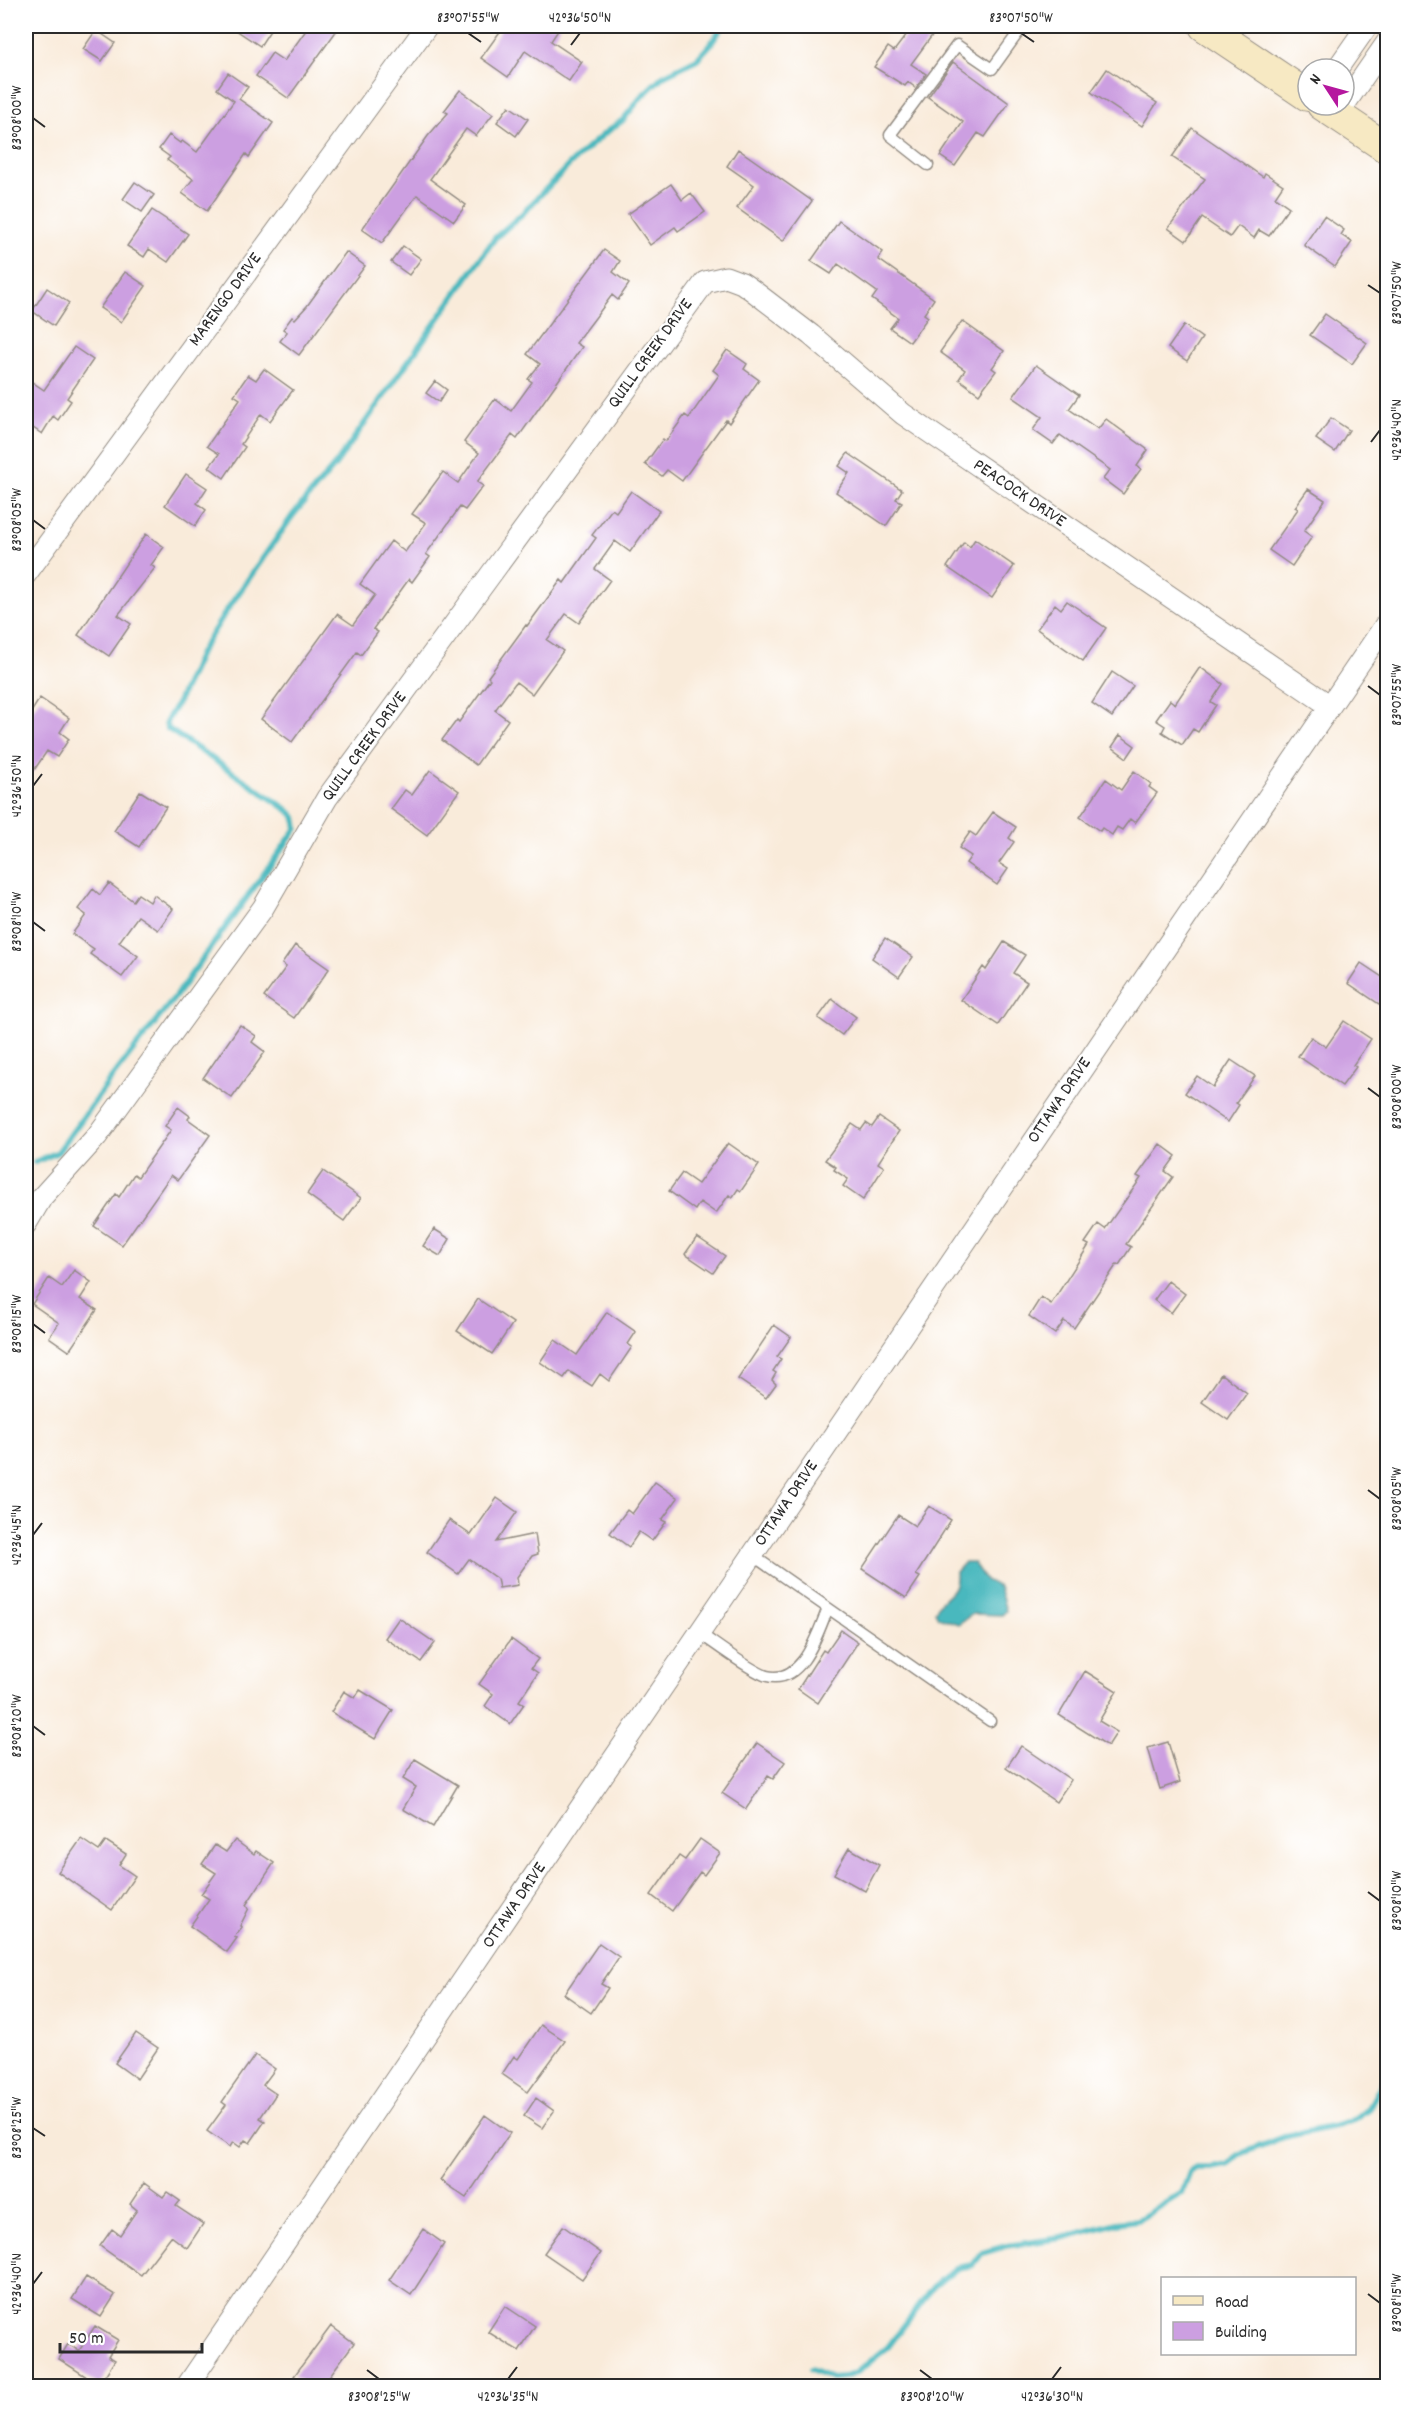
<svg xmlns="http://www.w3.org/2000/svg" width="1413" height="2412" viewBox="0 0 1413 2412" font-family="Dekko,sans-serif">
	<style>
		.water { fill: #49b8be; stroke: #3a7274; stroke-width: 1.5 }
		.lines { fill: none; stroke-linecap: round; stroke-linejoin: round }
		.stream { stroke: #49b8be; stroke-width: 6 }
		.building { fill: #cc9fe1 }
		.service-casing { stroke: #928b82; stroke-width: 13 }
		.minor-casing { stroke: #928b82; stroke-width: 23 }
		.secondary-casing { stroke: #928b82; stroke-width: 32 }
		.service { stroke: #fff; stroke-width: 10 }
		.minor { stroke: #fff; stroke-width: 21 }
		.secondary { stroke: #f7e9c3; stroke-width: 30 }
		.ticks { fill: none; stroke: #2b2b2b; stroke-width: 2 }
		.labels { text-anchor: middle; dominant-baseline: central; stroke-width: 4.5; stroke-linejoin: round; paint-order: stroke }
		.street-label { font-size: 18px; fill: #2b2b2b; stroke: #fff }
		.neatline { fill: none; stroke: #2b2b2b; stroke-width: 2 }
		.ticks-label { font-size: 15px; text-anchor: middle; fill: #2b2b2b }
	</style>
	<rect width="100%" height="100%" fill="#fff"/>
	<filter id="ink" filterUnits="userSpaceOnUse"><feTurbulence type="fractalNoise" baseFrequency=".0167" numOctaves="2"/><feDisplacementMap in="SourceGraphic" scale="12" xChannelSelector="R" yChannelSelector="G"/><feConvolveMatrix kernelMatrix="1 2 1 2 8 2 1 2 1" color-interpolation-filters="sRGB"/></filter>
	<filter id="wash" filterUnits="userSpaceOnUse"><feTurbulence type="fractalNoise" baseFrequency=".008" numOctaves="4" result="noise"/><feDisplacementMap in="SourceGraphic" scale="24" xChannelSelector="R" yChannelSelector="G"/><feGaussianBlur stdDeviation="1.35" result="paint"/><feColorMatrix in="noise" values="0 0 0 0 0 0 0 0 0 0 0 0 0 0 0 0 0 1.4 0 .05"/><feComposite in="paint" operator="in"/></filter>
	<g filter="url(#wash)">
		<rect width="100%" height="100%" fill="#f9ebda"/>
		<path class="water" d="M965,1562H973L985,1580L999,1587L1006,1611L1002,1615L973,1614L958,1624L938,1617L935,1611C942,1593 958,1596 956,1572Z"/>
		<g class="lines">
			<path class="stream" d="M35,1162L58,1152L107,1084L172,1001L297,828L295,817L288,810L167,728L166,722L178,702L201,651L229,607L293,515L336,464L495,238L522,214L570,164L605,133L623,120L642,96L663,76L697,59L710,45L723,26
				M811,2369L832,2378L844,2377L856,2373L888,2347L933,2287L956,2268L973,2265L982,2253L1006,2246L1061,2238L1117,2223L1138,2220L1182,2193L1190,2172L1196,2168H1210L1228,2165L1238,2155L1283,2137L1340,2125L1351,2121L1369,2108L1388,2071"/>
		</g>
		<g id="blocks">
			<path class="building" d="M230,26H273L260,46Z
				M309,26H340L288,98L256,76L272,53L284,61Z
				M504,26H561L551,41L582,62L569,81L525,51L508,77L481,58Z
				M913,26H939L911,64L926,74L916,88L908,82L905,86L874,67L888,47L894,51Z
				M96,30L115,43L102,61L83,49Z
				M953,62L1009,103L985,137L978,133L955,166L940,156L963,122L928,97Z
				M1107,69L1157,103L1142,126L1091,92Z
				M228,73L248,87L239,99L273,123L249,157L246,154L207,211L182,193L193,179L167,160L170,157L159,149L169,135L180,143L182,141L197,152L234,101L217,89Z
				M460,90L493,114L476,136L466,129L430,179L466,205L454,221L417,195L382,243L362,229L428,136L448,113L444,111Z
				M509,106L528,119L516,136L497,122Z
				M1192,128L1263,177L1265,173L1283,185L1275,197L1289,207L1269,236L1259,230L1254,238L1238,226L1230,237L1202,218L1186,241L1168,228L1205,179L1172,157Z
				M738,149L812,201L783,241L737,208L754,185L727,166Z
				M135,182L154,195L142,212L123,199Z
				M671,184L682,200L691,193L705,212L678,231L675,227L650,245L628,214Z
				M152,210L188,234L168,262L149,249L144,257L127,246Z
				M1324,216L1344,230L1341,235L1352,242L1335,267L1304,245Z
				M839,221L883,252L878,259L934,299L924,314L928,317L910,342L890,328L898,318L872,299L877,292L838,264L831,274L811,261Z
				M403,246L421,259L409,275L391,262Z
				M604,250L620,261L613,272L629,284L618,300L612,295L595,318L576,343L582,347L534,415L517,439L512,435L477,482L483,486L465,510L460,507L426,554L430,557L412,582L409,579L373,629L378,632L361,655L357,652L292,742L261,719L337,614L353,625L375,595L360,584L391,541L405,552L426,523L412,514L443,472L458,483L479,453L464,442L495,399L511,411L532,382L528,379L540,364L527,354Z
				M346,252L365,266L299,355L280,341L287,332L283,329L292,317L295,319L307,306Z
				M125,272L146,286L121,322L100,308Z
				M47,288L69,303L54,326L32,311Z
				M1325,314L1367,343L1352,364L1310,335Z
				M962,321L1004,351L992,368L996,371L979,394L959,379L965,370L940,352Z
				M1184,325L1202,338L1187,361L1168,348Z
				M74,347L93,360L67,398L71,401L58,420L53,416L42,434L26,423V378L44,390Z
				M727,350L747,364L744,369L759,380L729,423L726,420L682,481L667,470L662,476L645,464L663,439L666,441L685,415L689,418L719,375L713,370Z
				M1036,365L1079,395L1069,409L1098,429L1106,419L1148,450L1137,466L1141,469L1123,494L1103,479L1110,470L1060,435L1053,444L1033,430L1042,417L1013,397Z
				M264,369L293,390L270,421L261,414L241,444L245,447L224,478L209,467L219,454L207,446L240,399L234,395L248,375L256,380Z
				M435,381L447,390L439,402L426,393Z
				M1331,418L1349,430L1335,452L1316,439Z
				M848,453L902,490L896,499L902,502L886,526L836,492L849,473L839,466Z
				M186,474L207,488L197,503L206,510L195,526L165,505Z
				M1308,489L1325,500L1304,531L1312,537L1292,566L1269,550L1298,509L1295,507Z
				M631,491L659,511L630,552L615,541L595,569L610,580L579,623L566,614L547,640L563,651L532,694L516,682L495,710L508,720L476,765L442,740L457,720L459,722L490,679L488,677L526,625L527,626L561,580L564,583L596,538L592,535L612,509L616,512Z
				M146,534L164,547L151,565L155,568L118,615L131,624L109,656L78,635Z
				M975,539L1014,566L992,598L947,567L964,542L970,547Z
				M1067,601L1106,628L1083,661L1037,629L1055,604L1061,609Z
				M1200,667L1223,684L1211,702L1216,705L1198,732L1193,729L1182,745L1162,732L1165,726L1156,720L1170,700L1175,704Z
				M1112,672L1133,686L1112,717L1092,703Z
				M40,698L69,718L60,732L69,739L57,757L47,751L26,782V720Z
				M1120,735L1135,746L1127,758L1112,747Z
				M430,770L459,791L427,835L391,809L405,790L412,795Z
				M1134,771L1151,784L1149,787L1157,793L1135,823L1130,819L1122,830L1117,827L1112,835L1102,828L1100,831L1080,817L1106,779L1121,790Z
				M140,791L166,807L139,847L114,831Z
				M993,812L1016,827L1009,838L1014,842L999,863L1008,869L997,885L966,863L971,856L959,848L970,832L976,836Z
				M109,883L133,901L138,894L150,902L154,895L173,909L158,930L138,916L119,942L138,956L122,977L90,954L94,949L72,934L86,915L78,909L93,889L100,895Z
				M885,938L913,957L899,977L872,958Z
				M1004,942L1025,955L1013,973L1027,982L998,1025L961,1000L983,967L986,970Z
				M295,945L329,969L294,1018L264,997L286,967L282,964Z
				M1361,963L1388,981V1010L1348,983Z
				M832,999L856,1017L842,1035L818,1018Z
				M1344,1021L1371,1039L1353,1065L1356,1067L1342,1086L1298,1056L1311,1037L1326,1047Z
				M240,1025L256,1036L252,1042L265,1052L232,1098L203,1078Z
				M1231,1060L1255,1076L1236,1103L1239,1105L1228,1122L1185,1093L1197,1076L1213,1087Z
				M178,1107L190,1116L188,1119L210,1135L178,1180L171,1175L122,1245L94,1226L116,1194L119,1197L134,1174L138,1177L171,1130L165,1126Z
				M879,1117L899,1131L878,1163L884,1167L863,1200L843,1186L848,1179L834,1170L836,1167L825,1160L852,1124L861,1130L866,1123L872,1127Z
				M728,1143L759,1165L741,1191L738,1189L732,1198L729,1195L716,1213L700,1202L695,1210L669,1191L682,1173L698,1184Z
				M1160,1144L1176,1156L1165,1171L1173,1177L1126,1244L1131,1247L1119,1265L1117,1264L1074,1328L1064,1321L1055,1334L1029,1316L1041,1297L1051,1304L1089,1245L1085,1243L1098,1224L1105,1229L1141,1178L1137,1176Z
				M323,1171L361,1198L344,1221L307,1194Z
				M434,1229L450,1239L440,1256L423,1246Z
				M697,1237L725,1256L713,1273L685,1254Z
				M74,1270L91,1282L80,1299L97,1310L69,1351L49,1337L59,1323L32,1304L49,1278L62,1287Z
				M1168,1281L1185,1294L1171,1313L1154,1300Z
				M478,1299L513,1323L492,1354L457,1331Z
				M607,1312L636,1332L628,1344L632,1347L609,1381L600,1374L592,1386L569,1371L564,1378L540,1362L555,1340L577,1355Z
				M774,1325L791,1337L777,1357L781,1359L773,1371L776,1373L772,1380L776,1384L766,1398L738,1379Z
				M1221,1374L1247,1393L1228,1420L1202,1402Z
				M655,1482L678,1498L662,1520L666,1522L652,1541L639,1532L629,1547L610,1533L627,1510L632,1514Z
				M497,1498L517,1512L496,1542L535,1534L538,1554L532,1556L517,1577L518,1585L499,1588L497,1579L469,1559L458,1574L427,1552L449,1520L471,1535Z
				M929,1506L951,1520L916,1575L920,1577L906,1598L862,1569L898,1515L915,1526Z
				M399,1618L435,1643L421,1662L385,1638Z
				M841,1630L858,1642L818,1703L798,1689L823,1650L826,1652Z
				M511,1639L538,1659L531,1668L538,1673L519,1701L524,1704L510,1724L485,1706L493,1694L479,1684Z
				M1085,1671L1117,1691L1099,1721L1117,1732L1108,1746L1059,1715Z
				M360,1690L393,1710L375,1739L331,1712L344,1691L355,1698Z
				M1168,1742L1180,1782L1160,1789L1148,1748Z
				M757,1743L785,1762L773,1779L768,1776L746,1809L722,1793Z
				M1021,1746L1071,1780L1056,1802L1006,1768Z
				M415,1759L458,1785L433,1827L403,1809L416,1787L403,1779Z
				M81,1839L99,1851L106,1841L126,1854L119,1865L135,1876L112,1910L58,1872Z
				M700,1839L720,1853L704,1875L700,1872L672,1911L651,1895L679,1856L685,1860Z
				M235,1840L254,1854L256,1851L274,1863L246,1905L249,1908L240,1926L242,1927L234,1937L237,1938L227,1952L190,1926L209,1899L201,1894L216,1873L202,1864L215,1845L226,1852Z
				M849,1848L879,1865L865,1891L834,1874Z
				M599,1943L619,1957L601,1984L608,1988L591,2013L564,1994Z
				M541,2025L565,2041L528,2092L502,2074L514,2056L518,2059Z
				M136,2033L158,2048L137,2079L115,2063Z
				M255,2055L275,2069L263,2085L276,2094L260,2118L265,2121L250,2143L245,2140L240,2147L233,2142L230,2147L207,2131L226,2105L222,2102Z
				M536,2098L554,2111L542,2128L524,2116Z
				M485,2115L510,2133L466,2198L440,2180Z
				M144,2183L163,2197L167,2192L180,2201L176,2206L203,2224L187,2248L171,2236L141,2275L100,2246L112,2229L120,2235L137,2210L130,2204Z
				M563,2226L601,2253L582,2279L544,2253Z
				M423,2229L444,2244L411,2295L389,2280Z
				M86,2277L115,2295L101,2317L72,2299Z
				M505,2306L535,2326L519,2351L488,2332Z
				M95,2326L118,2340L108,2356L115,2360L99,2385L59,2359L68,2344L79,2351Z
				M331,2326L354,2343L322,2386H308L294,2376Z"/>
		</g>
	</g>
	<g filter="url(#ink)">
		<use href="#blocks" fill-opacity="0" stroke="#928b82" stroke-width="1.5"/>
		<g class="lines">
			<g class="service-casing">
				<path id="service" d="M928,165L890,135L957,45L992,69L1023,26
					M752,1555L990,1721
					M699,1633C714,1643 752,1672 767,1676C803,1685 818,1632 828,1608"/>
			</g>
			<g class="minor-casing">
				<path id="minor" d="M1337,69L1367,26
					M1344,105L1388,41
					M26,574L427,26
					M26,1224L42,1197L97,1136L263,908L327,798L705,282L726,277L742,283L752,290L811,335L903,414L1330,706
					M187,2386L1388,621"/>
			</g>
			<g class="secondary-casing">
				<path id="secondary" d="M1204,26L1308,96
					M1322,105L1388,149"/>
			</g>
			<use href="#service" class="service"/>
			<use href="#minor" class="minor"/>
			<use href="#secondary" class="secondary"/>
		</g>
	</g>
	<path class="ticks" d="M468,33L481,42M1021,33L1034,42M571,45L580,33M33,118L45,127M1368,285L1380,293M1371,442L1380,430M33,520L45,529M1368,686L1380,695M33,786L42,774M33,922L45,931M1368,1088L1380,1097M33,1324L45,1333M1368,1490L1380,1499M33,1535L42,1523M33,1726L45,1735M1368,1892L1380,1901M33,2128L45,2136M33,2284L42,2272M1368,2294L1380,2303M367,2370L379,2379M920,2370L932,2379M508,2379L517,2367M1052,2379L1061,2367"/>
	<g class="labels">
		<g class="street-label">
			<text transform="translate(226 300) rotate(-54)">MARENGO DRIVE</text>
			<text transform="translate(651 354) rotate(-54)">QUILL CREEK DRIVE</text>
			<text transform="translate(1019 494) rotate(34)">PEACOCK DRIVE</text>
			<text transform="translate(365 747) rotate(-54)">QUILL CREEK DRIVE</text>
			<text transform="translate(1060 1101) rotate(-56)">OTTAWA DRIVE</text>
			<text transform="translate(787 1504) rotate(-56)">OTTAWA DRIVE</text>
			<text transform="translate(515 1906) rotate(-56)">OTTAWA DRIVE</text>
		</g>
	</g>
	<rect width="1413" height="2412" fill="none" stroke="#fff" stroke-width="66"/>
	<rect x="1161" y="2277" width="195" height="78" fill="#ffffff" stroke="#aaaaaa" stroke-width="1.5"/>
	<rect x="1173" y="2296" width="30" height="9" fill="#f7e9c3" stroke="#aaaaaa" stroke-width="1.5"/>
	<text x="1215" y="2307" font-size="18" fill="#2b2b2b">Road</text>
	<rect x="1173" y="2322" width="30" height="18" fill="#cc9fe1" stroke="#aaaaaa" stroke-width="1.5"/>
	<text x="1215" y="2337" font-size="18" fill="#2b2b2b">Building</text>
	<g transform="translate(1326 87) rotate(306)"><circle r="28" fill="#ffffff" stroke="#aaaaaa" stroke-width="1.5"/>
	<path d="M0-4.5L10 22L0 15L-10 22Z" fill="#b5179e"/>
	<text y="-9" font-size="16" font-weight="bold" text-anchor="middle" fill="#2b2b2b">N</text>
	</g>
	<path d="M60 2343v9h142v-9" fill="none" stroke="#2b2b2b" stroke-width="3"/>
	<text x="69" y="2343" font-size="18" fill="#2b2b2b" stroke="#ffffff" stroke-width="4.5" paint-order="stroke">50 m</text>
	<rect x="33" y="33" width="1347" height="2346" class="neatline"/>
	<g class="ticks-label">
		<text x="468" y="22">83°07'55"W</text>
		<text x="580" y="22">42°36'50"N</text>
		<text x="1021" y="22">83°07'50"W</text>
		<text transform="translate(16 118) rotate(-90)" y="5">83°08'00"W</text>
		<text transform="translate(1396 293) rotate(-90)" y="5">83°07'50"W</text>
		<text transform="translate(1396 430) rotate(-90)" y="5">42°36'40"N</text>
		<text transform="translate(16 520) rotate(-90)" y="5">83°08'05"W</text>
		<text transform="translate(1396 695) rotate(-90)" y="5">83°07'55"W</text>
		<text transform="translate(16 786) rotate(-90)" y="5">42°36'50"N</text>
		<text transform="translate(16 922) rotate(-90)" y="5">83°08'10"W</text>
		<text transform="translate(1396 1097) rotate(-90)" y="5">83°08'00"W</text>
		<text transform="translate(16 1324) rotate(-90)" y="5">83°08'15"W</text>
		<text transform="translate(1396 1499) rotate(-90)" y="5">83°08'05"W</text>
		<text transform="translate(16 1535) rotate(-90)" y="5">42°36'45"N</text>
		<text transform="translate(16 1726) rotate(-90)" y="5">83°08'20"W</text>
		<text transform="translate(1396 1901) rotate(-90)" y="5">83°08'10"W</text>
		<text transform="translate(16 2128) rotate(-90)" y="5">83°08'25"W</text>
		<text transform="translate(16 2284) rotate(-90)" y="5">42°36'40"N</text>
		<text transform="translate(1396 2303) rotate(-90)" y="5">83°08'15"W</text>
		<text x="379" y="2401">83°08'25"W</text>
		<text x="508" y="2401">42°36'35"N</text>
		<text x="932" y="2401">83°08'20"W</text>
		<text x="1052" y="2401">42°36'30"N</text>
	</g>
</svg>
